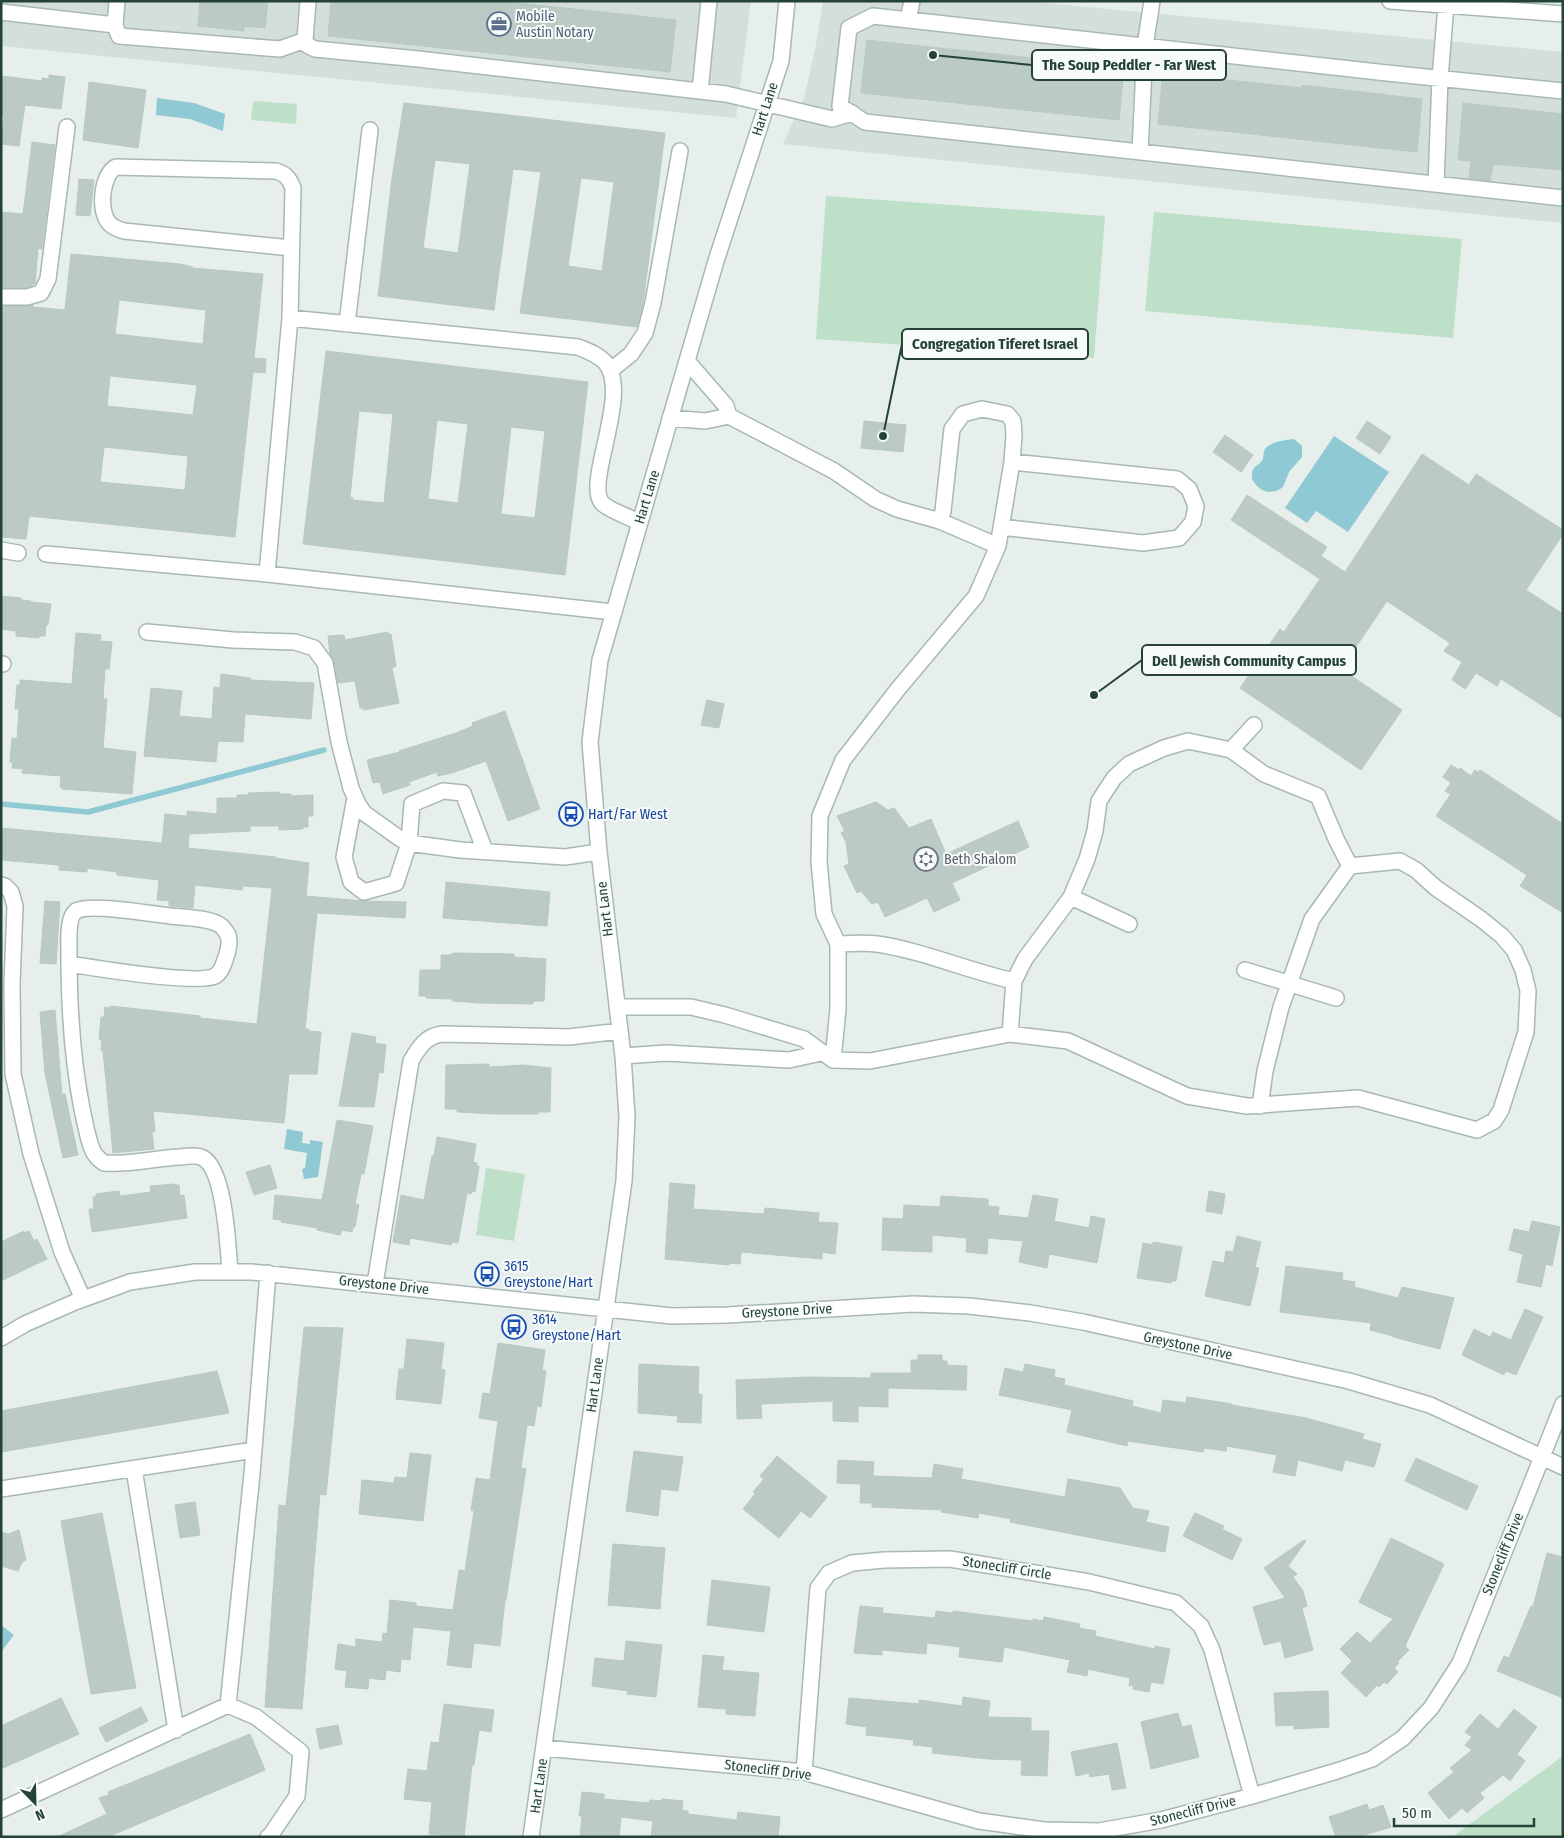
<svg xmlns="http://www.w3.org/2000/svg" width="1564" height="1838" viewBox="0 0 1564 1838" font-family="'Fira Sans Condensed',sans-serif">
	<style>
		.built { fill: #d4dfda }
		.green { fill: #bfe0c8 }
		.water { fill: #8ec9d4 }
		.lines { fill: none; stroke-linecap: round; stroke-linejoin: round }
		.stream { stroke: #8ec9d4; stroke-width: 5.5 }
		.building { fill: #bbcac4; stroke: #b8c9c2; fill-rule: evenodd }
		.minor-casing { stroke: #a8b8b2; stroke-width: 18 }
		.minor { stroke: #fff; stroke-width: 15 }
		.labels { text-anchor: middle; dominant-baseline: central; stroke-width: 4; stroke-linejoin: round; paint-order: stroke }
		.service-label { font-size: 14px; fill: #4e5e75; stroke: #f7fbf9; text-anchor: start }
		.street-label { font-size: 14px; fill: #24423a; stroke: #f7fbf9 }
		.transit-label { font-size: 14px; fill: #164399; stroke: #f7fbf9; text-anchor: start }
		.worship-label { font-size: 14px; fill: #5b616d; stroke: #f7fbf9; text-anchor: start }
		.leader { fill: none; stroke: #24423a; stroke-width: 2 }
		.callout-dot { fill: #24423a; stroke: #f7fbf9; stroke-width: 2 }
		.callout { fill: #f7fbf9; stroke: #24423a; stroke-width: 2 }
		.callout-label { font-size: 15px; text-anchor: middle; font-weight: bold; fill: #24423a }
	</style>
	<rect width="100%" height="100%" fill="#e6efeb"/>
	<path class="built" d="M1,1H751L736,118L1,46Z
		M823,1H1024L1563,52V223L783,144L804,98L816,45Z"/>
	<path class="green" d="M253,101L297,104L296,124L251,120Z
		M826,196L1105,216L1094,358L816,339Z
		M1154,212L1462,239L1453,338L1145,311Z
		M486,1168L525,1174L514,1241L476,1235Z
		M1563,1756V1837H1452Z"/>
	<path class="water" d="M157,98L194,103L225,114L223,131L190,119L156,115Z
		M1334,436L1389,472L1348,532L1316,511L1307,523L1285,508Z
		M1294,439L1302,446V457L1289,472L1283,487C1271,496 1259,492 1252,479C1251,464 1257,469 1263,459C1263,457 1264,452 1264,451C1267,442 1285,440 1294,439Z
		M287,1129L303,1132L302,1143L310,1144V1140L323,1142L318,1177L304,1179L302,1169L305,1168L307,1153L284,1149Z
		M1,1625L14,1635L1,1652Z"/>
	<g class="lines">
		<path class="stream" d="M1,804L88,812L324,750"/>
	</g>
	<path class="building" d="M200,1H268L265,28L244,26V31L198,26Z
		M331,1H499L676,20L670,72L328,36Z
		M867,40L1124,68L1119,120L861,93Z
		M1163,73L1302,88V85L1422,99L1417,152L1158,124Z
		M49,75L65,77L61,109L25,105L19,146L1,144L4,115H1V76L42,81V78L49,79Z
		M89,82L146,90L138,148L83,140Z
		M404,103L665,133L643,304L637,327L520,313L541,172L513,169L494,310L378,296L392,178ZM435,160L470,164L458,253L423,248ZM581,178L614,182L602,271L568,266Z
		M1463,103L1563,114V170L1493,164L1490,181L1469,178L1471,161L1458,160Z
		M32,142L55,145L42,249L38,248L35,284L26,288H1V212L23,214Z
		M79,179L94,180L90,216L76,215Z
		M71,254L180,264L193,267L192,268L263,274L254,358L266,359L265,373L253,372L235,537L29,516L26,539L1,537V306L33,305V307L65,310ZM119,300L206,310L203,344L115,334ZM110,376L197,385L193,415L107,406ZM104,447L188,456L185,490L100,482Z
		M326,351L588,382L565,575L303,544ZM359,411L393,414L384,503L353,500V498L350,497ZM437,420L468,424L458,503L428,499ZM511,427L545,431L535,518L501,514Z
		M864,421L906,425L903,452L861,448Z
		M1367,421L1391,437L1380,454L1356,438Z
		M1225,435L1253,455L1241,472L1213,452Z
		M1422,454L1469,485L1476,474L1563,530V534L1526,590L1563,614V719L1501,679L1497,686L1476,673L1465,689L1452,680L1462,662L1444,651L1450,643L1387,601L1341,669L1402,710L1361,770L1240,688L1280,629L1284,632L1320,579L1231,520L1247,495L1327,547L1321,556L1345,572Z
		M1,596L21,598V600L31,601V602L51,604L48,625H46L45,636H39V638L16,636V631L1,629Z
		M388,632V634H391L396,666L392,668L399,703L364,710L363,708H360L355,681L338,683L334,661L330,654L328,636L344,635L345,640Z
		M76,633L101,635L100,641L112,642L109,669H105L103,699H107L103,748L136,752L132,794L62,789L63,787H60L61,776L22,773L23,769L12,768L13,763L10,762L12,738L17,739L19,709H15L17,685H20V680L72,684Z
		M221,674L250,678V680L314,683L311,719L245,714L243,742L218,741L216,762L144,756L151,688L182,691L179,716L212,719L214,687L220,688Z
		M707,700L724,704L719,728L701,725Z
		M505,711L540,809L508,821L486,761L452,773L438,776L437,772L409,782L410,785L383,794L380,782L373,783L367,760L400,752L399,751L456,733L473,726L472,723Z
		M1451,765L1459,770L1460,768L1471,776L1475,770L1478,772L1480,770L1563,824V913L1520,886L1527,875L1436,816L1451,794L1445,791L1451,783L1443,777Z
		M279,792V794H291V796L313,795V816H308V827H303V829L279,830V826H250V831L189,834L188,848L276,857L275,858L309,863L306,896L363,901L406,902L405,918L317,913L305,1029H309V1031L321,1032L317,1074H289L284,1123L153,1111L155,1131L152,1132L154,1149L113,1153L103,1051L101,1050L102,1040L99,1039L101,1017H104L105,1007L110,1008V1006L165,1012L200,1016V1018L257,1024L272,888L243,886L242,890L195,885L193,908L169,906V901L157,900L159,880L117,875V872L87,868V872L59,870V865L1,860V828L162,843L165,814L187,816V811L217,814V798H237V795H248V793Z
		M876,802L888,810L894,808L909,828L931,819L946,854L1018,821L1029,847L952,883L960,900L934,912L927,898L885,917L878,902L872,904L861,891L857,893L844,866L849,864L846,842L841,833L845,831L837,816Z
		M446,882L550,892L547,926L443,918Z
		M45,901L60,902L56,964L40,963Z
		M454,953L514,954V957L546,959L544,1001H534L532,1004L480,1003L452,1001V999L426,998V996H419L420,970H441V955H451V954Z
		M55,1010L62,1095L65,1094L78,1155L63,1158L45,1073L40,1012Z
		M352,1033L376,1037L375,1043L386,1045L383,1073L379,1072L374,1107L339,1106Z
		M489,1064V1067L523,1065L551,1068L550,1112H538V1114H496L458,1112L455,1109H445L446,1065Z
		M337,1120L373,1126L364,1174H361L355,1204L359,1205L355,1227H353L352,1232L342,1230L340,1235L317,1230V1228L281,1222L282,1220L273,1219L275,1195L322,1200Z
		M437,1137L476,1144L473,1162L477,1163L476,1166H479L475,1192L472,1191L471,1194L467,1193L458,1243L452,1242L451,1245L410,1238L409,1245L393,1242L401,1195L424,1200L432,1156H434Z
		M270,1165L277,1188L254,1195L246,1172Z
		M670,1183L695,1185L693,1209L764,1214L765,1208L819,1213L818,1222L838,1223L835,1254L822,1252V1259L741,1252L740,1264L729,1263V1265L665,1259Z
		M174,1184V1185H179L180,1196L184,1195L187,1218L92,1232L89,1209H94L93,1197H96V1194L119,1191L120,1196L151,1192L150,1186Z
		M1209,1191L1225,1194L1222,1214L1206,1211Z
		M1033,1195L1058,1199L1054,1221L1089,1228L1091,1216L1105,1219L1097,1263L1049,1254L1047,1268L1019,1262L1023,1241L988,1238L987,1254L966,1252L967,1238L932,1235V1252L882,1250L883,1218L903,1219L904,1205L940,1207L941,1196L988,1199V1206L999,1207L998,1215L1028,1218Z
		M1532,1221L1560,1227L1552,1266L1546,1264L1541,1287L1517,1282L1523,1254L1509,1250L1514,1229L1529,1232Z
		M24,1231V1233L29,1231L34,1241L37,1239L47,1259L1,1281V1242Z
		M1237,1236L1261,1242L1255,1267L1259,1268L1250,1306L1205,1296L1213,1261L1224,1263L1226,1251L1233,1252Z
		M1153,1242L1182,1247L1176,1281H1172L1171,1283L1137,1278L1143,1243L1153,1245Z
		M1286,1266L1343,1273L1342,1280L1355,1282L1354,1287L1398,1298L1402,1287L1454,1298L1440,1349L1393,1337V1336L1370,1330L1371,1323L1280,1312Z
		M1525,1309L1543,1317L1516,1375L1506,1371L1504,1375L1462,1355L1474,1329L1490,1337L1493,1332L1511,1340Z
		M304,1327L343,1328L326,1495L320,1494L302,1709L265,1707L279,1505L286,1506Z
		M407,1339L444,1343L441,1369L445,1370L441,1404L396,1399L399,1369H404Z
		M498,1343L545,1350L542,1370L546,1371L541,1407L537,1406L534,1426L527,1425L521,1468L526,1469L506,1600H505L500,1646L474,1643L471,1668L447,1665L451,1631L413,1627L410,1660L401,1659L400,1672L386,1670L385,1680L369,1678L368,1689L345,1687L347,1671L335,1669L338,1644L356,1647V1639L382,1642L383,1633L387,1634L390,1600L416,1603V1606L453,1610L459,1570L465,1571L474,1511L471,1510L476,1478L490,1480L498,1421L479,1418L483,1393L490,1394Z
		M918,1355H942V1361H947V1365L967,1366L966,1390L888,1388V1407L858,1406V1422L833,1421V1401L761,1404L762,1418L737,1419L736,1380L808,1377L871,1378V1373H911V1360H918Z
		M639,1364L699,1367L698,1394L702,1395L701,1423L677,1422L678,1416L638,1413Z
		M1025,1364L1055,1370L1054,1377L1065,1379L1064,1385L1133,1401L1132,1406L1161,1413L1163,1400L1186,1403L1187,1397L1232,1404V1405L1306,1418L1364,1434L1362,1439L1381,1444L1374,1467L1345,1460L1342,1471L1298,1460L1295,1476L1273,1472L1277,1455L1227,1446L1226,1451L1204,1448L1203,1452L1128,1441L1127,1446L1067,1432L1072,1410L999,1395L1005,1368L1023,1372Z
		M217,1371L229,1413L1,1452V1411Z
		M634,1451L683,1457L678,1491L661,1489L658,1516L626,1511Z
		M410,1453L431,1455L423,1521L359,1514L362,1480L394,1483L395,1477L407,1478Z
		M777,1456L827,1497L810,1518L801,1511L779,1538L743,1509L755,1494L753,1492L764,1479L760,1476Z
		M1416,1458L1478,1486L1467,1510L1405,1481Z
		M838,1460L874,1462L873,1476L932,1478L934,1464L963,1469L961,1479L1065,1497L1068,1479L1120,1488L1133,1508L1149,1511L1146,1522L1169,1527L1165,1552L1010,1522L1011,1519L979,1513L978,1518L941,1512L942,1510L872,1507V1503H860L861,1484L837,1483Z
		M195,1502L200,1535L180,1538L175,1505Z
		M102,1513L136,1688L91,1694L61,1521Z
		M1195,1513L1224,1526L1222,1529L1242,1539L1232,1560L1183,1536Z
		M19,1530L26,1560L22,1562L18,1571L1,1566V1532L9,1534Z
		M1391,1538L1444,1564L1405,1646L1409,1650L1397,1662L1399,1663L1394,1668L1398,1672L1387,1684L1384,1682L1379,1687L1377,1685L1366,1697L1341,1673L1352,1661L1340,1649L1357,1632L1370,1643L1393,1619L1359,1602Z
		M1304,1540L1306,1541L1288,1566L1297,1574L1293,1577L1303,1591L1307,1606L1302,1608L1313,1650L1285,1658L1281,1641L1264,1645L1253,1607L1285,1598L1264,1568Z
		M613,1544L665,1548L660,1609L608,1605Z
		M1547,1553L1563,1557V1698L1497,1671L1504,1656L1509,1658L1531,1606L1533,1607Z
		M712,1580L770,1587L764,1632L707,1625Z
		M860,1606L883,1608L882,1613L935,1618L936,1611L953,1613V1611L1033,1621V1619L1043,1621L1044,1617L1080,1624L1079,1628L1096,1631L1095,1636L1155,1649V1646L1170,1649L1163,1684L1151,1682L1149,1692L1133,1689V1685L1129,1686L1130,1678L1088,1669L1087,1676L1067,1672L1070,1660L1004,1647L1002,1662L959,1657L960,1647L927,1643L926,1654L882,1650V1655L854,1653Z
		M626,1641L662,1645L656,1697L627,1694L628,1691L592,1686L595,1658L624,1661Z
		M703,1655L724,1657L722,1670L759,1673L755,1716L726,1714V1709L698,1707Z
		M1328,1691L1329,1727L1294,1729V1725L1276,1726L1274,1693Z
		M963,1697L990,1701L988,1717L1031,1718V1731H1049L1047,1776L1021,1775L1022,1760L988,1759L932,1753L933,1747L913,1745L914,1740L866,1735L867,1727L846,1724L849,1698L919,1704V1700L962,1706Z
		M61,1698L79,1734L1,1769V1726Z
		M444,1704L494,1710L491,1732L479,1730L474,1765H472L464,1837L429,1834L432,1802L404,1799L408,1769L427,1771L431,1742L439,1743Z
		M141,1707L148,1721L106,1742L99,1728Z
		M1514,1709L1537,1727L1517,1754L1525,1761L1510,1781L1503,1775L1480,1793L1484,1798L1467,1813L1462,1808L1449,1819L1428,1793L1454,1772L1450,1768L1472,1750L1465,1745L1472,1737L1465,1732L1480,1714L1498,1729Z
		M1178,1713L1182,1727L1191,1725L1199,1757L1151,1769L1141,1722Z
		M338,1725L342,1744L320,1749L316,1729Z
		M250,1734L265,1770L108,1837H57L107,1814L99,1798L109,1795L108,1792Z
		M1117,1743L1126,1788L1112,1790L1109,1774L1090,1777L1089,1773L1076,1776L1071,1752Z
		M582,1792L604,1794V1799L649,1803L650,1800L661,1801L662,1799L683,1801L682,1810L688,1811V1814L737,1820L738,1812L780,1817L778,1837H651L653,1821L621,1817L619,1837H580L582,1816H579Z
		M1367,1804L1369,1810L1383,1805L1391,1827L1358,1837H1336L1329,1817Z"/>
	<g class="lines">
		<g class="minor-casing">
			<path id="minor" d="M308,1L305,40L307,45L315,49L418,59L726,94L832,119L852,113
				M1390,1L1563,14
				M1,12L115,25L117,1
				M908,20L912,1
				M115,25L119,36L280,49L305,40
				M700,91L709,1
				M1563,91L1387,73L873,16L849,28L840,106L865,122L1563,198
				M1140,152L1145,46L1152,1
				M1436,184L1440,78L1446,5
				M1,297H27L41,293L48,279L67,127
				M290,318L578,347C588,351 597,354 605,362C632,392 584,483 602,503C607,509 631,518 639,522
				M347,324L370,130
				M687,361L726,406L729,416
				M610,371L631,354L645,333L653,303L680,151
				M670,418L705,421L729,416L834,471L875,499L897,509L940,521L998,546
				M1001,527L1143,543L1179,538L1193,522L1196,506L1189,489L1177,479L1012,462
				M1,550L18,553
				M46,554L267,574L613,612
				M267,574L290,318L293,188C289,178 286,174 276,171L116,167C101,175 98,213 110,224C114,228 118,229 124,231L291,248
				M147,632L233,640L295,642L314,648L325,663L339,742L351,788L358,804L364,813L399,838L409,843L460,850L565,857L599,852
				M1,664H3
				M1231,750L1254,725
				M355,798L344,857L351,882L364,892L396,883L409,843L412,804L443,791L463,793L485,851
				M1,885L5,886L11,892L15,906L12,984L13,1074L31,1154L62,1252L83,1299
				M1071,897L1129,924
				M838,944L824,914L819,862L820,816L843,760L898,689L976,596L998,546L1012,462L1014,435L1013,421L1007,414L982,409L963,414L952,429L943,511L940,521
				M69,964C94,968 197,985 215,976C221,973 224,963 226,957C228,951 230,941 228,935C226,932 224,928 221,926C212,918 182,917 170,916C151,914 89,903 76,911C67,917 69,944 69,955C69,1006 72,1058 82,1109C85,1122 87,1136 92,1149C94,1155 99,1159 104,1163C130,1165 155,1158 180,1157C187,1156 198,1155 203,1158C225,1170 228,1247 230,1272
				M1245,970L1336,998
				M617,1007H691L725,1015L804,1039L833,1060L870,1061L1010,1034L1068,1041L1187,1096L1247,1106L1358,1098L1477,1130L1494,1121L1501,1110L1526,1032L1528,991L1523,970L1514,950L1502,936L1481,919L1436,888L1416,870L1400,861L1350,866L1337,841L1318,796L1264,774L1231,750L1188,741L1164,748L1129,764L1114,778L1099,801L1095,831L1087,859L1071,897L1025,959L1014,981C968,971 924,951 877,944C864,942 850,944 838,944V1009L833,1060
				M1010,1034L1014,981
				M623,1056L666,1053L789,1060L821,1053
				M1260,1106L1265,1071L1281,1007L1312,919L1350,866
				M268,1273L252,1474L228,1705L256,1717L301,1752L297,1796L270,1836L268,1837
				M375,1284L411,1061C419,1047 426,1036 442,1034L569,1037L620,1031
				M1,1338L25,1324L75,1302L130,1282L195,1272H252L672,1316L728,1315L913,1304L969,1306L1030,1313L1083,1322L1349,1381L1430,1405L1563,1467
				M134,1469L176,1730
				M1,1489L254,1450
				M544,1748L804,1772L979,1821L1044,1830L1099,1831L1161,1820L1252,1796L1337,1771L1372,1759L1403,1738L1431,1708L1460,1663L1563,1404
				M804,1772L818,1588L829,1573L852,1563L884,1560L950,1559L1089,1582L1176,1603L1201,1626L1212,1650L1252,1796
				M1,1810L228,1705
				M531,1837L624,1181L627,1117L623,1056L599,852L590,742L600,660L716,261L781,61L787,1"/>
		</g>
		<use href="#minor" class="minor"/>
	</g>
	<defs>
		<g id="office-ring" transform="scale(1.25)"><circle r="9.5" fill="#f7fbf9" stroke="#5c6f8a" stroke-width="1.5"/><path d="M-6-3h4V-5.5h4V-3h4V5H-6ZM-1-4.5V-3h2v-1.5ZM-6 0V1H6V0Z" fill="#5c6f8a"/></g>
		<g id="bus-ring" transform="scale(1.25)"><circle r="9.5" fill="#f7fbf9" stroke="#1a4fb4" stroke-width="1.5"/><path d="M-5-6H5V4H4V6H2V4H-2V6H-4V4H-5ZM-3.5-4V0h7V-4ZM-3.5 1.2v1.5H-2V1.2ZM2 1.2v1.5H3.5V1.2Z" fill="#1a4fb4"/></g>
		<g id="synagogue-ring" transform="scale(1.25)"><circle r="9.5" fill="#f7fbf9" stroke="#6b7280" stroke-width="1.5"/><path d="M0-6.5L5.6 3.2H-5.6ZM0 6.5L5.6-3.2H-5.6Z" fill="#6b7280"/></g>
	</defs>
	<g fill-rule="evenodd">
		<use href="#office-ring" x="499" y="24"/>
		<use href="#bus-ring" x="571" y="814"/>
		<use href="#synagogue-ring" x="926" y="859"/>
		<use href="#bus-ring" x="487" y="1274"/>
		<use href="#bus-ring" x="514" y="1327"/>
	</g>
	<g class="labels">
		<g class="service-label">
			<text x="516" y="16">Mobile<tspan x="516" dy="16">Austin Notary</tspan></text>
		</g>
		<g class="street-label">
			<text transform="translate(765 109) rotate(-72)">Hart Lane</text>
			<text transform="translate(647 497) rotate(-73)">Hart Lane</text>
			<text transform="translate(605 909) rotate(-97)">Hart Lane</text>
			<text transform="translate(384 1285) rotate(6)">Greystone Drive</text>
			<text transform="translate(787 1311) rotate(-3)">Greystone Drive</text>
			<text transform="translate(1188 1346) rotate(12)">Greystone Drive</text>
			<text transform="translate(595 1385) rotate(-82)">Hart Lane</text>
			<text transform="translate(1503 1554) rotate(-68)">Stonecliff Drive</text>
			<text transform="translate(1007 1568) rotate(9)">Stonecliff Circle</text>
			<text transform="translate(768 1770) rotate(7)">Stonecliff Drive</text>
			<text transform="translate(539 1786) rotate(-82)">Hart Lane</text>
			<text transform="translate(1193 1811) rotate(-14)">Stonecliff Drive</text>
		</g>
		<g class="transit-label">
			<text x="588" y="814">Hart/Far West</text>
			<text x="504" y="1266">3615<tspan x="504" dy="16">Greystone/Hart</tspan></text>
			<text x="532" y="1319">3614<tspan x="532" dy="16">Greystone/Hart</tspan></text>
		</g>
		<g class="worship-label">
			<text x="944" y="859">Beth Shalom</text>
		</g>
	</g>
	<path class="leader" d="M933 55L1032 65M883 436L902 344M1094 695L1142 660"/>
	<g class="callout-dot">
		<circle cx="933" cy="55" r="5"/>
		<circle cx="883" cy="436" r="5"/>
		<circle cx="1094" cy="695" r="5"/>
	</g>
	<g class="callout">
		<rect x="1032" y="50" width="194" height="30" rx="5"/>
		<rect x="902" y="329" width="186" height="30" rx="5"/>
		<rect x="1142" y="645" width="214" height="30" rx="5"/>
	</g>
	<g class="callout-label">
		<text x="1129" y="70">The Soup Peddler - Far West</text>
		<text x="995" y="349">Congregation Tiferet Israel</text>
		<text x="1249" y="666">Dell Jewish Community Campus</text>
	</g>
	<rect width="1564" height="1838" fill="none" stroke="#24423a" stroke-width="5"/>
	<g transform="translate(35 1803) rotate(157)" stroke="#f7fbf9" stroke-width="4" paint-order="stroke">
	<path d="M0-4L9 19L0 12L-9 19Z" fill="#24423a"/>
	<text y="-8" font-size="14" font-weight="bold" text-anchor="middle" fill="#24423a">N</text>
	</g>
	<path d="M1394 1818v8h140v-8" fill="none" stroke="#24423a" stroke-width="2.5"/>
	<text x="1402" y="1818" font-size="15" fill="#24423a" stroke="#f7fbf9" stroke-width="4" paint-order="stroke">50 m</text>
</svg>
